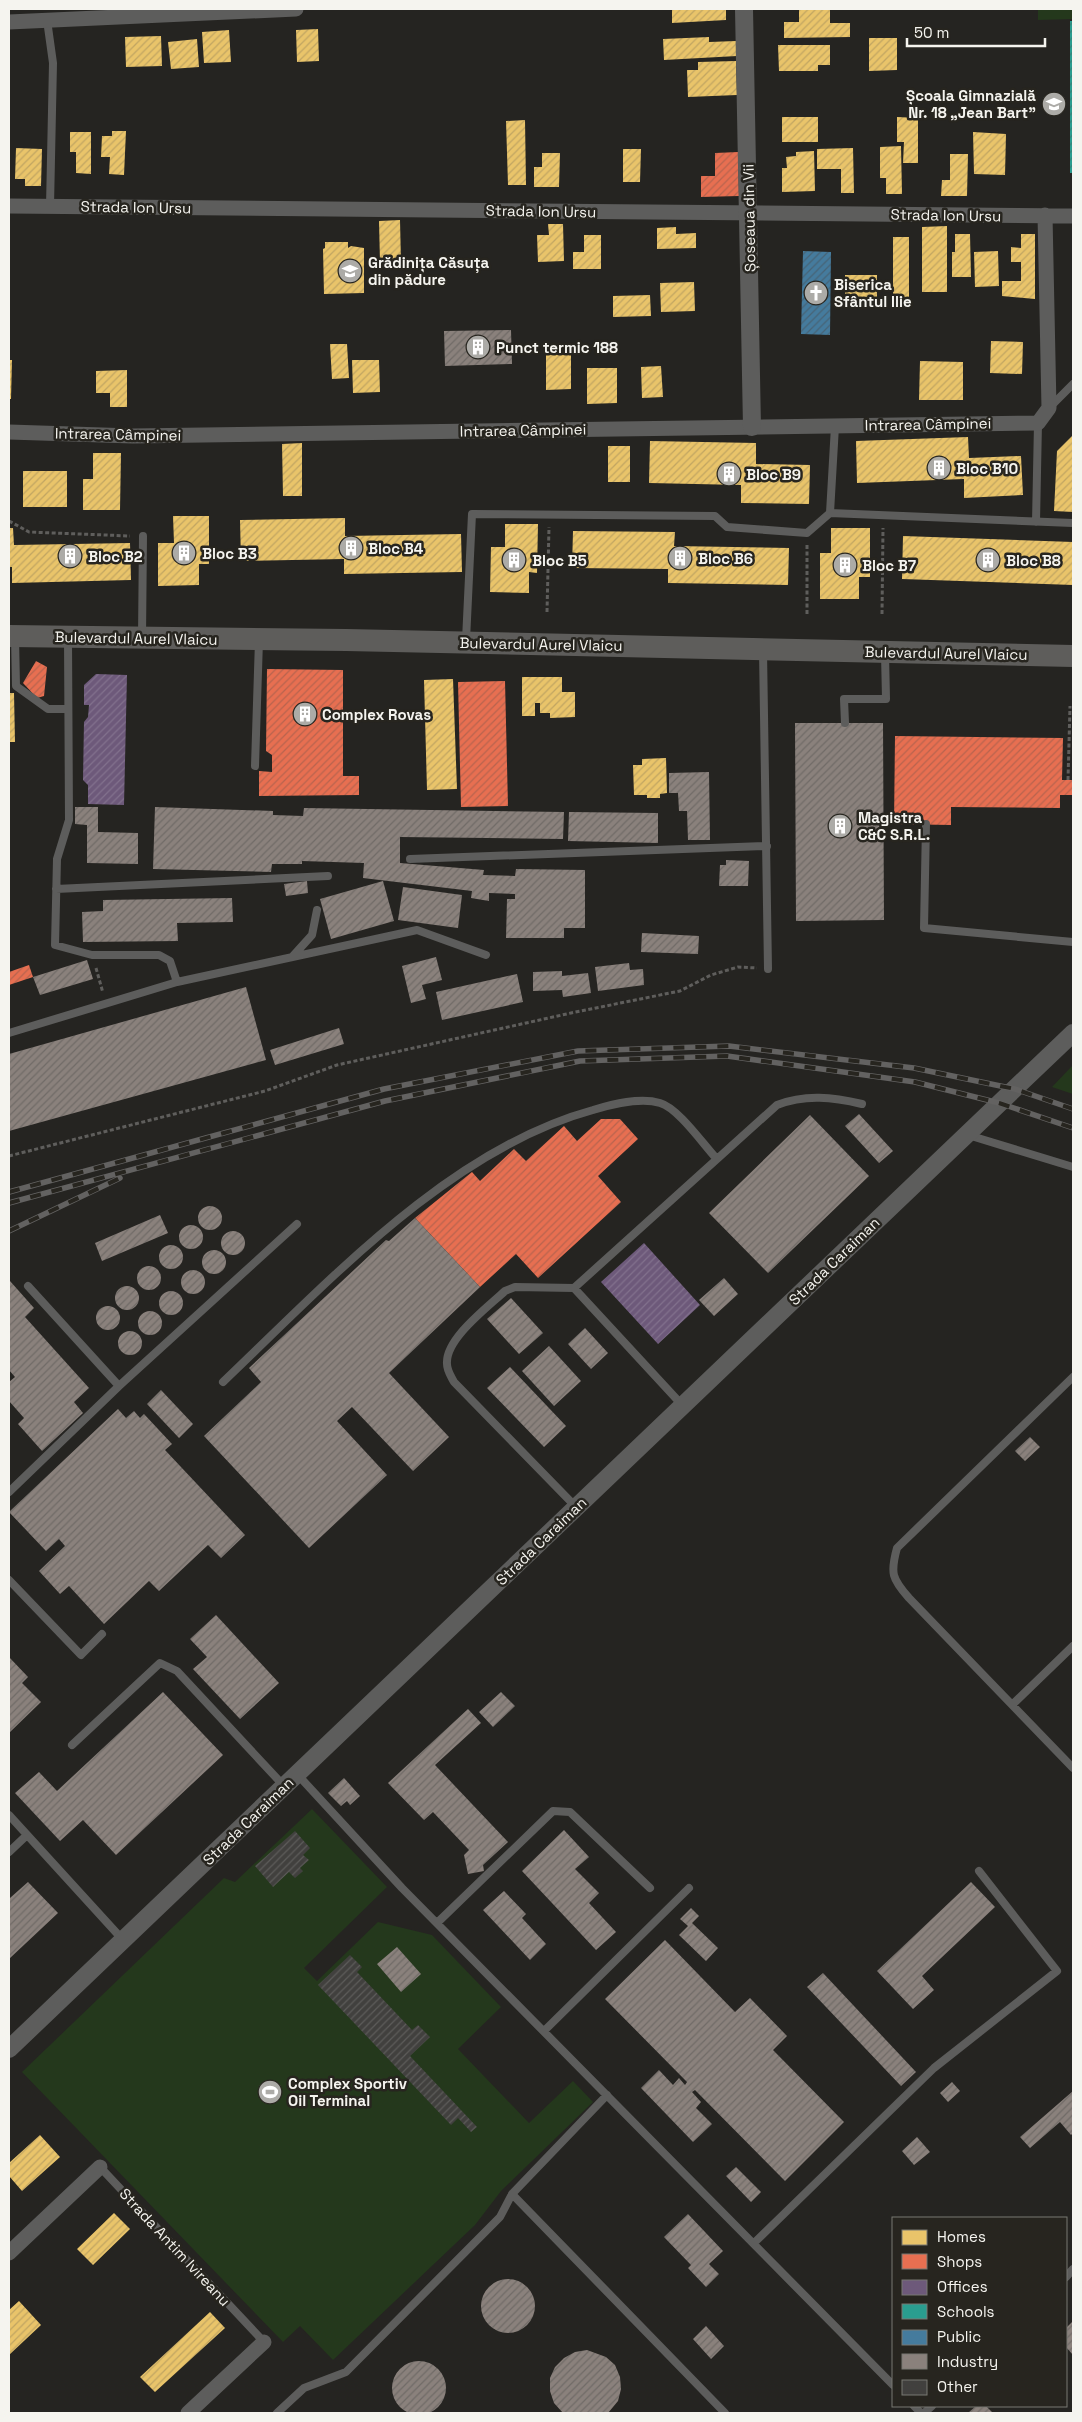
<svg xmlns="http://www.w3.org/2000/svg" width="1082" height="2422" viewBox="0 0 1082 2422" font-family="'Space Grotesk',sans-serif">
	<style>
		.green { fill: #24381c }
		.homes { fill: url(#homes-hatch) }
		.shops { fill: url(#shops-hatch) }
		.offices { fill: url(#offices-hatch) }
		.schools { fill: url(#schools-hatch) }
		.public { fill: url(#public-hatch) }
		.industry { fill: url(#industry-hatch) }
		.building { fill: url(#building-hatch) }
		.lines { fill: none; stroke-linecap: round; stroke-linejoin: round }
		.path { stroke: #5f5e5c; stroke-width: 3; stroke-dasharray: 4 2.5; stroke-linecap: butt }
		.service { stroke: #5d5d5c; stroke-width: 8 }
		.minor { stroke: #5d5d5c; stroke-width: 15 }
		.tertiary { stroke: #5d5d5c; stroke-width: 18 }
		.primary { stroke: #5e5d5b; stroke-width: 22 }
		.rail-casing { stroke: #636261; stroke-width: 5.5 }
		.rail { stroke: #27251f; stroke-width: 4; stroke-dasharray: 11; stroke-linecap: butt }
		.labels { text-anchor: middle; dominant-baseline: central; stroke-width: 5; stroke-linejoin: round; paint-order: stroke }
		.poi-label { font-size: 15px; font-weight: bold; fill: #f5f4ef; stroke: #27251f; text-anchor: start }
		.street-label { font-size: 15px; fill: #f5f4ef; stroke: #27251f }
	</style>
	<defs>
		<pattern id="homes-hatch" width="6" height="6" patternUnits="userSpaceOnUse" patternTransform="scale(1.25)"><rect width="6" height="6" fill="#e9c46a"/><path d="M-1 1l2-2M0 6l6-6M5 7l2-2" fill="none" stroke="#c1a562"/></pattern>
		<pattern id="shops-hatch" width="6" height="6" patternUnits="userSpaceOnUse" patternTransform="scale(1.25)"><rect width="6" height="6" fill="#e76f51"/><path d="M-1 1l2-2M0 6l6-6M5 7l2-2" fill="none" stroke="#b8644e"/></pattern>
		<pattern id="offices-hatch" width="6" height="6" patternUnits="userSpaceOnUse" patternTransform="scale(1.25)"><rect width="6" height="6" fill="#6d597a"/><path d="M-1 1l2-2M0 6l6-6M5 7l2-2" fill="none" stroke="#82718d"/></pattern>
		<pattern id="schools-hatch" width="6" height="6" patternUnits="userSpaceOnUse" patternTransform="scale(1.25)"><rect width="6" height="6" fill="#2a9d8f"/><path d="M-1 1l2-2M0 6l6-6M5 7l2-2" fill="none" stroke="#358076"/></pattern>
		<pattern id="public-hatch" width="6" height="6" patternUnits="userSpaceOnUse" patternTransform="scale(1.25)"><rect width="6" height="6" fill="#457b9d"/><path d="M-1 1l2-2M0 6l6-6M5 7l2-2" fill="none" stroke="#476477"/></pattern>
		<pattern id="industry-hatch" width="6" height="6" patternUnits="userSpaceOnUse" patternTransform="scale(1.25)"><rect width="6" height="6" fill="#8a817c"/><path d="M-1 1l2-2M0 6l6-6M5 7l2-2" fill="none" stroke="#706b67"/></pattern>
		<pattern id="building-hatch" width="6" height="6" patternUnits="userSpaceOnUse" patternTransform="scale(1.25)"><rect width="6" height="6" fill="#41403e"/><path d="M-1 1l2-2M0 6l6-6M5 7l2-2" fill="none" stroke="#5d5c5a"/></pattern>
	</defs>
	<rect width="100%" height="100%" fill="#252421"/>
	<path class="green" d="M1038,9H1073V19L1038,20Z
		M1073,1065V1094L1052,1087Z
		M312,1809L387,1887L304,1968L317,1981L378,1922L432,1935L501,2007L458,2049L529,2123L573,2081L593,2102L501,2191L475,2225L333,2360L300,2326L283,2342L22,2072L224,1878L235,1882Z"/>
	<path class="homes" d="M672,9H726V20L672,23Z
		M830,9V23H850V37L784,38V22H799V10Z
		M318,29L319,61L297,62L296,30Z
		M229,30L231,62L204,63L202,32Z
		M161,36L162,66L126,67L125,37Z
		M709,37V42L736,41L737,56L664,60L663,39Z
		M869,38H897V70L869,71Z
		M197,39L199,67L171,69L168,42Z
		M778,45H830V65H818V71H779Z
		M736,61L737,95L688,97L687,70H698V62Z
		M782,117H818V142H782Z
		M897,117L918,118V163H903L904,142H897Z
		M525,120L526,185H508L506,121Z
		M112,131H126L124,175L109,174L110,157H101L102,136H112Z
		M70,132H91V174L76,173V152H70Z
		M973,132L1006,134L1005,175L974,174Z
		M901,146L902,194H886V178H880V147Z
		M16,148L42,149L41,186H25V179H15Z
		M853,148L854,193H841V169H817V149Z
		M623,149H641L640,182H623Z
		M814,151L815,191L782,192V168H787L786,157L796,156V152Z
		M542,153H560L559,187H534V167H542Z
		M950,154H968L967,196H941L942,180H950Z
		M400,220L401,262H380L379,221Z
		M548,224H563L564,261L538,262L537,235H549Z
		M947,226V292H922V227Z
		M676,227V234L696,233V248L657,249V228Z
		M955,234H970L971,277H952V252H955Z
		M1021,234H1035V299L1002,296V281H1021V262H1011V247L1021,248Z
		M584,235H601V269H573V252H584Z
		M893,237H909V299H893Z
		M325,242H348V248L351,246L364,248V293L324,294L323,249L325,248Z
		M998,251L999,286L975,287L974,252Z
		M845,275H877V307L845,308Z
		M694,282L695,311L661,312L660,283Z
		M650,295L651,316L613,317V296Z
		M991,341L1023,342L1022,374L990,373Z
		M330,344H347L349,378L332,379Z
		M546,348H571V389L546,390Z
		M9,360H12L11,399H9Z
		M352,360H379L380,392L353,393Z
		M920,361L963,362V400H919Z
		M661,366L663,397L642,398L641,367Z
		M587,368H617V403L587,404Z
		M127,370V407H110V393H96V371Z
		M1073,435V512L1054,511L1057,451Z
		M968,437L969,458L1021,456L1023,495L964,498V479L857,483L856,441Z
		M650,441L756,443V464L810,465L809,504L741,503V485L649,483Z
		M302,443V496H283L282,444Z
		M608,446H630V482H608Z
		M93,453H121L120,510H83V479H93Z
		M23,471H67V507H23Z
		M173,516H209V564H199V585L158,586V543H174Z
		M345,518V536L461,534L462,572L344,574V559L241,561L240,520Z
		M505,524H538L537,573L529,572V593L490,592L491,547H505Z
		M9,528H13L14,545L130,543L131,580L12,583V567H9Z
		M831,528H870V577H859V599H820V553H831Z
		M573,531L675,532L674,546L789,548L788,585L668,583V569L572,568Z
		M903,536L1073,542V585L902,579Z
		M522,677H562V692H575V717L550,718V713H540V703H535V716H522Z
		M453,679L457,789L427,790L424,680Z
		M9,693H14L15,742H9Z
		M666,758L667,793L660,794V798H647V795H634L633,765H642V759Z
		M40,2135L60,2157L22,2191L9,2176V2163Z
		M114,2213L130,2229L93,2265L77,2249Z
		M19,2301L41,2325L9,2355V2310Z
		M210,2312L225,2328L155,2392L140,2377Z"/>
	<path class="shops" d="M738,152L739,196L701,197V176H715V153Z
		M36,661L47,667L44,696L37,698L23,683Z
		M267,669L343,670V776H359V795L259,796V771L272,772V755L266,751Z
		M505,681L508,806L461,807L458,682Z
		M895,736L1063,738L1062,780H1073V795H1060V808L951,807V825L894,824Z
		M29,965L33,977L9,985V972Z
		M601,1119H620L638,1139L598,1176L621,1202L538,1278L516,1254L480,1287L415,1218L472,1172L480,1181L514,1149L526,1161L564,1126L577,1141Z"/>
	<path class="offices" d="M96,674L127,675L124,805L88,804V785L83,780L84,722L88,717L89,705H84V685Z
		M644,1243L700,1305L658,1344L601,1282Z"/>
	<path class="schools" d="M1070,21H1073V173H1070Z"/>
	<path class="public" d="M803,251L831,252L830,335L801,334Z"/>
	<path class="industry" d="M511,330L512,364L445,366L444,331Z
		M795,723H883L884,920L796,921Z
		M709,772L710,840H688L687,811H679L678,793H669V773Z
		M75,807H98V832L138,833V864L87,863V825L75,824Z
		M155,807L273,811V815L303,816L304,808L564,812L563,839L400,837V863L484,870L483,875L515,876L516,869L585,870V928H564V938H506L507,899H515V894L489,893V901L471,898L472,891L363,878L364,863L302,861V864H272L271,872L153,869Z
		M569,812L658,813V843L568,841Z
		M726,860L749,861L748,886H719L720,865H726Z
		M307,881L308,893L286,896L284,884Z
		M383,881L394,921L331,939L320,899Z
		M403,887L462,895L458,928L398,920Z
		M232,898L233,922L177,923L178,941L83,942L82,912L103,911V900Z
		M642,933L699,936L698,954L641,952Z
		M436,957L442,980L422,985L426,999L411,1003L402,966Z
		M87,960L93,979L40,995L33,977Z
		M629,963L630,970L643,969L644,985L598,991L595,967Z
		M562,971V976L588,973L591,993L563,997L562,990L533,991V972Z
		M517,974L523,1002L442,1020L436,992Z
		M246,987L266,1060L9,1131V1054Z
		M339,1028L344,1044L275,1065L270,1050Z
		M859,1114L893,1151L879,1163L845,1126Z
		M810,1115L869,1176L768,1273L709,1213Z
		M198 1218a12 12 0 1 1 24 0a12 12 0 1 1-24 0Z
		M160,1215L168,1233L102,1261L95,1243Z
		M415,1218L480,1287L389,1373L449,1437L413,1471L352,1407L337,1421L387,1475L309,1548L204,1436L261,1382L249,1368L386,1240L389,1241Z
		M179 1237a12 12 0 1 1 24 0a12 12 0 1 1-24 0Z
		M221 1243a12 12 0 1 1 24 0a12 12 0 1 1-24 0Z
		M159 1257a12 12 0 1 1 24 0a12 12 0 1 1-24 0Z
		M202 1262a12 12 0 1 1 24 0a12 12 0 1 1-24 0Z
		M137 1278a12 12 0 1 1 24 0a12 12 0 1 1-24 0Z
		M181 1282a12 12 0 1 1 24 0a12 12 0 1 1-24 0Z
		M724,1278L738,1294L714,1316L699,1300Z
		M10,1281L34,1308L25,1317L89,1388L74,1402L83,1413L42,1451L18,1424L24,1418L9,1401V1382L15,1377L9,1370Z
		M115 1298a12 12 0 1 1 24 0a12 12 0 1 1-24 0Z
		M159 1303a12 12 0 1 1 24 0a12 12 0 1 1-24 0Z
		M511,1298L543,1333L519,1354L487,1319Z
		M96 1318a12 12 0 1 1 24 0a12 12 0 1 1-24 0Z
		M138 1323a12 12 0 1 1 24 0a12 12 0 1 1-24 0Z
		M585,1328L608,1353L591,1369L568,1344Z
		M118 1343a12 12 0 1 1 24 0a12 12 0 1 1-24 0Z
		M549,1346L581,1381L554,1406L522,1371Z
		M510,1367L566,1426L544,1447L487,1388Z
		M161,1390L193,1424L179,1438L147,1404Z
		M118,1409L126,1418L134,1411L140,1418L144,1414L172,1444L165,1450L245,1535L221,1558L208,1545L159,1591L149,1581L104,1624L69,1586L60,1594L39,1571L65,1546L59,1539L46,1551L9,1512Z
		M1030,1437L1040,1447L1025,1461L1015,1451Z
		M216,1615L279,1683L240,1719L193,1669L207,1657L190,1639Z
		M9,1657L28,1677L22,1683L41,1702L9,1733Z
		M163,1692L223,1755L116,1855L83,1820L60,1841L15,1793L39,1772L57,1791Z
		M501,1692L515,1706L493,1727L479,1712Z
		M468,1709L481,1723L435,1765L508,1842L483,1865L484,1871L468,1874L464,1855L469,1850L433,1812L424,1820L388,1783Z
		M344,1778L360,1796L350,1805L347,1801L341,1806L328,1793Z
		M564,1830L589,1857L575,1869L599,1893L589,1903L616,1932L596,1950L522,1871Z
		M28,1882L58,1913L9,1959V1897L10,1898Z
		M971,1882L995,1907L922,1976L934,1990L913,2009L877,1971Z
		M504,1891L526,1914L522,1918L546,1944L530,1960L483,1910Z
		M691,1908L699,1916L692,1923L718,1948L706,1961L679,1935L688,1926L680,1919Z
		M665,1940L735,2012L750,1998L787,2036L773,2050L844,2122L785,2181L695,2090L692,2092L701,2102L696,2108L712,2124L693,2142L641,2088L659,2070L673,2085L679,2078L685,2085L687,2082L605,1999Z
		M397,1947L421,1974L401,1992L377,1964Z
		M823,1973L916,2072L901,2086L807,1987Z
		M952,2082L960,2091L948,2102L940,2093Z
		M1073,2091V2133L1071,2135L1060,2122L1030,2148L1020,2137Z
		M917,2137L930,2152L914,2165L902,2151Z
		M736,2167L761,2192L751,2202L726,2176Z
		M688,2214L723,2251L709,2264L719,2274L706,2287L688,2268L691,2265L664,2237Z
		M481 2306a27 27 0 1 1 54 0a27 27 0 1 1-54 0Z
		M1073,2321V2355L1066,2347V2328Z
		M706,2326L724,2346L711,2359L693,2339Z
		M587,2350L606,2357L615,2365L620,2377L621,2389L618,2401L608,2413H563L554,2403L550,2391V2378L555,2367L564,2358L575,2352Z
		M392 2388a27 27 0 1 1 54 0a27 27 0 1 1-54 0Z
		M976,2406H986L993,2413H968Z"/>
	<path class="building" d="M295,1831L310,1848L303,1855L309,1860L300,1868L303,1871L295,1878L289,1872L273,1887L255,1866Z
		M350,1955L362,1967L357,1972L412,2030L418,2025L430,2037L410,2056L477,2127L471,2132L458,2118L451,2125L318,1985Z"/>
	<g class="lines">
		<path class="path" d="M9,521L29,532L130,536
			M547,612L549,527
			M807,614V544
			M882,614L883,528
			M1068,780L1070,706
			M96,968L103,993
			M9,1156L265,1091L337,1065L571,1013L680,991L711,975L738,967L757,968"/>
		<path class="service" d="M47,20L53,63L50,206
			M1050,407L1073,384
			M830,513L1073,523
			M1036,522L1038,423
			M15,637L16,686L48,709H68
			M142,637L143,536
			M466,640L472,514L715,516L727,527L807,533L830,513L835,426
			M763,651L768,969
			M845,723L844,699H886L885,654
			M255,766L259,640
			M926,824L924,928L1073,942
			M410,859L767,846
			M56,889L328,876
			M293,956L312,935L317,910
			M177,982L417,930L486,955
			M9,1033L177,982L170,961L159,955H92L55,945L57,859L69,820L68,639
			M968,1135L1073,1167
			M28,1286L119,1386L297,1224
			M574,1288L515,1287L505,1291C488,1307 445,1339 447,1364C447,1371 451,1376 454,1382L576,1507
			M1073,1377L897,1548C890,1573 892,1579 909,1598L1073,1768
			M223,1382C328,1282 450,1149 593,1110C613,1104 640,1097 660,1103C678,1108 703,1144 716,1158
			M683,1406L574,1288L777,1105C805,1094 833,1097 862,1104
			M9,1492L119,1386
			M9,1580L81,1655L102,1634
			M1013,1704L1073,1646
			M72,1745L160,1663L177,1671L284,1786
			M297,1774L402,1888L893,2385
			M9,1815L123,1940
			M9,1852L27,1835
			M437,1923L553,1811L570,1812L650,1888
			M544,2031L689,1888
			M100,2167L264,2342
			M512,2194L607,2095
			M754,2243L934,2068L1057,1971L979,1871
			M1066,2277L1073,2269
			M914,2406L921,2413
			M277,2413L304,2388L346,2372L500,2217L512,2194L725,2413
			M924,2413L932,2406"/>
		<path class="minor" d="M9,22L296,9
			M9,206L1073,216
			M9,432L133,436L1038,423L1049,408L1045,215
			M9,2253L100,2167
			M188,2413L264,2342"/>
		<path class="tertiary" d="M744,9L752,427
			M9,2049L1073,1033"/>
		<path class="primary" d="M9,636L346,640L1073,656"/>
		<g class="rail-casing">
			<path id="rail" d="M9,1192L384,1089L578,1051L729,1046L914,1068L1015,1089L1073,1109
				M9,1203L385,1101L580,1061L727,1056L915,1082L999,1103L1073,1128
				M9,1231L120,1178"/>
		</g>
		<use href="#rail" class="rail"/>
	</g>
	<defs>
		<g id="school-disc" transform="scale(1.25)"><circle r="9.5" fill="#acaba7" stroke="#27251f"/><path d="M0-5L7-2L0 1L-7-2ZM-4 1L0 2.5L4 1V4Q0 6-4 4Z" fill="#fff"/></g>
		<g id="church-disc" transform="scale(1.25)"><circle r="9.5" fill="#acaba7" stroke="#27251f"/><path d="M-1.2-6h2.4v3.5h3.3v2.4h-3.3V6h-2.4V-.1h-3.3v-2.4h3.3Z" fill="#fff"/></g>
		<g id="building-disc" transform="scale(1.25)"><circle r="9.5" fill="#acaba7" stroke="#27251f"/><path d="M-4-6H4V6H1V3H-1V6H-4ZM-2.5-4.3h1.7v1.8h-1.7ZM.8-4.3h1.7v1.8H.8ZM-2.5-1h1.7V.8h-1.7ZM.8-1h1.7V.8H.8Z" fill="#fff"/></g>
		<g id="stadium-disc" transform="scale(1.25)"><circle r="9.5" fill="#acaba7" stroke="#27251f"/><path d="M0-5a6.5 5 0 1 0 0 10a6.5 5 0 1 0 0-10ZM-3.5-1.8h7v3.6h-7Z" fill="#fff"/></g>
	</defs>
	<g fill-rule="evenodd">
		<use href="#school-disc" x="1054" y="104"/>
		<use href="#school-disc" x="350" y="271"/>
		<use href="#church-disc" x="816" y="293"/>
		<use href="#building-disc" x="478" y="347"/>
		<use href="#building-disc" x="939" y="468"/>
		<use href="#building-disc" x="729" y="474"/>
		<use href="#building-disc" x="351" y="548"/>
		<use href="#building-disc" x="184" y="553"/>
		<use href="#building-disc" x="70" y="556"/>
		<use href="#building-disc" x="680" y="558"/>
		<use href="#building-disc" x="514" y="560"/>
		<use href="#building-disc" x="988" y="560"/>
		<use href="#building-disc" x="845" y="565"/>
		<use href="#building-disc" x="305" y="714"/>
		<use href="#building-disc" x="840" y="826"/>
		<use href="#stadium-disc" x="270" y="2092"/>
	</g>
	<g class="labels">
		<g class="poi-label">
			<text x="1036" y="95" text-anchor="end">Școala Gimnazială<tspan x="1036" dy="17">Nr. 18 „Jean Bart”</tspan></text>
			<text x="368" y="262">Grădinița Căsuța<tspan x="368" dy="17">din pădure</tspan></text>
			<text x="834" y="284">Biserica<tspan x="834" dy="17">Sfântul Ilie</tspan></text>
			<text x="496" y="347">Punct termic 188</text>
			<text x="956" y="468">Bloc B10</text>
			<text x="746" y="474">Bloc B9</text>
			<text x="368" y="548">Bloc B4</text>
			<text x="202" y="553">Bloc B3</text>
			<text x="88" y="556">Bloc B2</text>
			<text x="698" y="558">Bloc B6</text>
			<text x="532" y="560">Bloc B5</text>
			<text x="1006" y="560">Bloc B8</text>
			<text x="862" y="565">Bloc B7</text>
			<text x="322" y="714">Complex Rovas</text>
			<text x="858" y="817">Magistra<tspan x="858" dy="17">C&amp;C S.R.L.</tspan></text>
			<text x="288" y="2083">Complex Sportiv<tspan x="288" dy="17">Oil Terminal</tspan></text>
		</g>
		<g class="street-label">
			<text transform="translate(136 207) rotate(1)">Strada Ion Ursu</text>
			<text transform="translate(541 211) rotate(1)">Strada Ion Ursu</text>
			<text transform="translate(946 215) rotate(1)">Strada Ion Ursu</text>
			<text transform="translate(749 218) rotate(-91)">Șoseaua din Vii</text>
			<text transform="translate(928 424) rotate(-1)">Intrarea Câmpinei</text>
			<text transform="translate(523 430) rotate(-1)">Intrarea Câmpinei</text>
			<text transform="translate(118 434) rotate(1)">Intrarea Câmpinei</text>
			<text transform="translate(136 638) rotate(1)">Bulevardul Aurel Vlaicu</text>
			<text transform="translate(541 644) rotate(1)">Bulevardul Aurel Vlaicu</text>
			<text transform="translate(946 653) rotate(1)">Bulevardul Aurel Vlaicu</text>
			<text transform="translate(834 1261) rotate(-44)">Strada Caraiman</text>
			<text transform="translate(541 1541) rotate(-44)">Strada Caraiman</text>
			<text transform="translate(248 1821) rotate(-44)">Strada Caraiman</text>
			<text transform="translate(175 2247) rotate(47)">Strada Antim Ivireanu</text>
		</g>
	</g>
	<rect width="1082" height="2422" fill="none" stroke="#f5f4ef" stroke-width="20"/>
	<rect x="892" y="2217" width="175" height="190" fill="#27251f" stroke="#797872"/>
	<rect x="902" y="2230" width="25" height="15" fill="#e9c46a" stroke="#797872"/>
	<text x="937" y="2242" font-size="15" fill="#f5f4ef">Homes</text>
	<rect x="902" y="2254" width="25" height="15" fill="#e76f51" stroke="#797872"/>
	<text x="937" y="2267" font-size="15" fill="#f5f4ef">Shops</text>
	<rect x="902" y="2280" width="25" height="15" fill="#6d597a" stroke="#797872"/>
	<text x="937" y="2292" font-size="15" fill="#f5f4ef">Offices</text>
	<rect x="902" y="2304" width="25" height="15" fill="#2a9d8f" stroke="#797872"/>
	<text x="937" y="2317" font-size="15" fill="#f5f4ef">Schools</text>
	<rect x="902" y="2330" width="25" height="15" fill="#457b9d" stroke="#797872"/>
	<text x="937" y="2342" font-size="15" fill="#f5f4ef">Public</text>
	<rect x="902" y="2354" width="25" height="15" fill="#8a817c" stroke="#797872"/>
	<text x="937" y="2367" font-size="15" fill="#f5f4ef">Industry</text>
	<rect x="902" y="2380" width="25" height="15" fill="#41403e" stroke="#797872"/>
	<text x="937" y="2392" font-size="15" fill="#f5f4ef">Other</text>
	<path d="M907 38v8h138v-8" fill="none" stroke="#f5f4ef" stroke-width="2.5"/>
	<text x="914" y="38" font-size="15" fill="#f5f4ef" stroke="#27251f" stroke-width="4" paint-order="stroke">50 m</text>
</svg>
